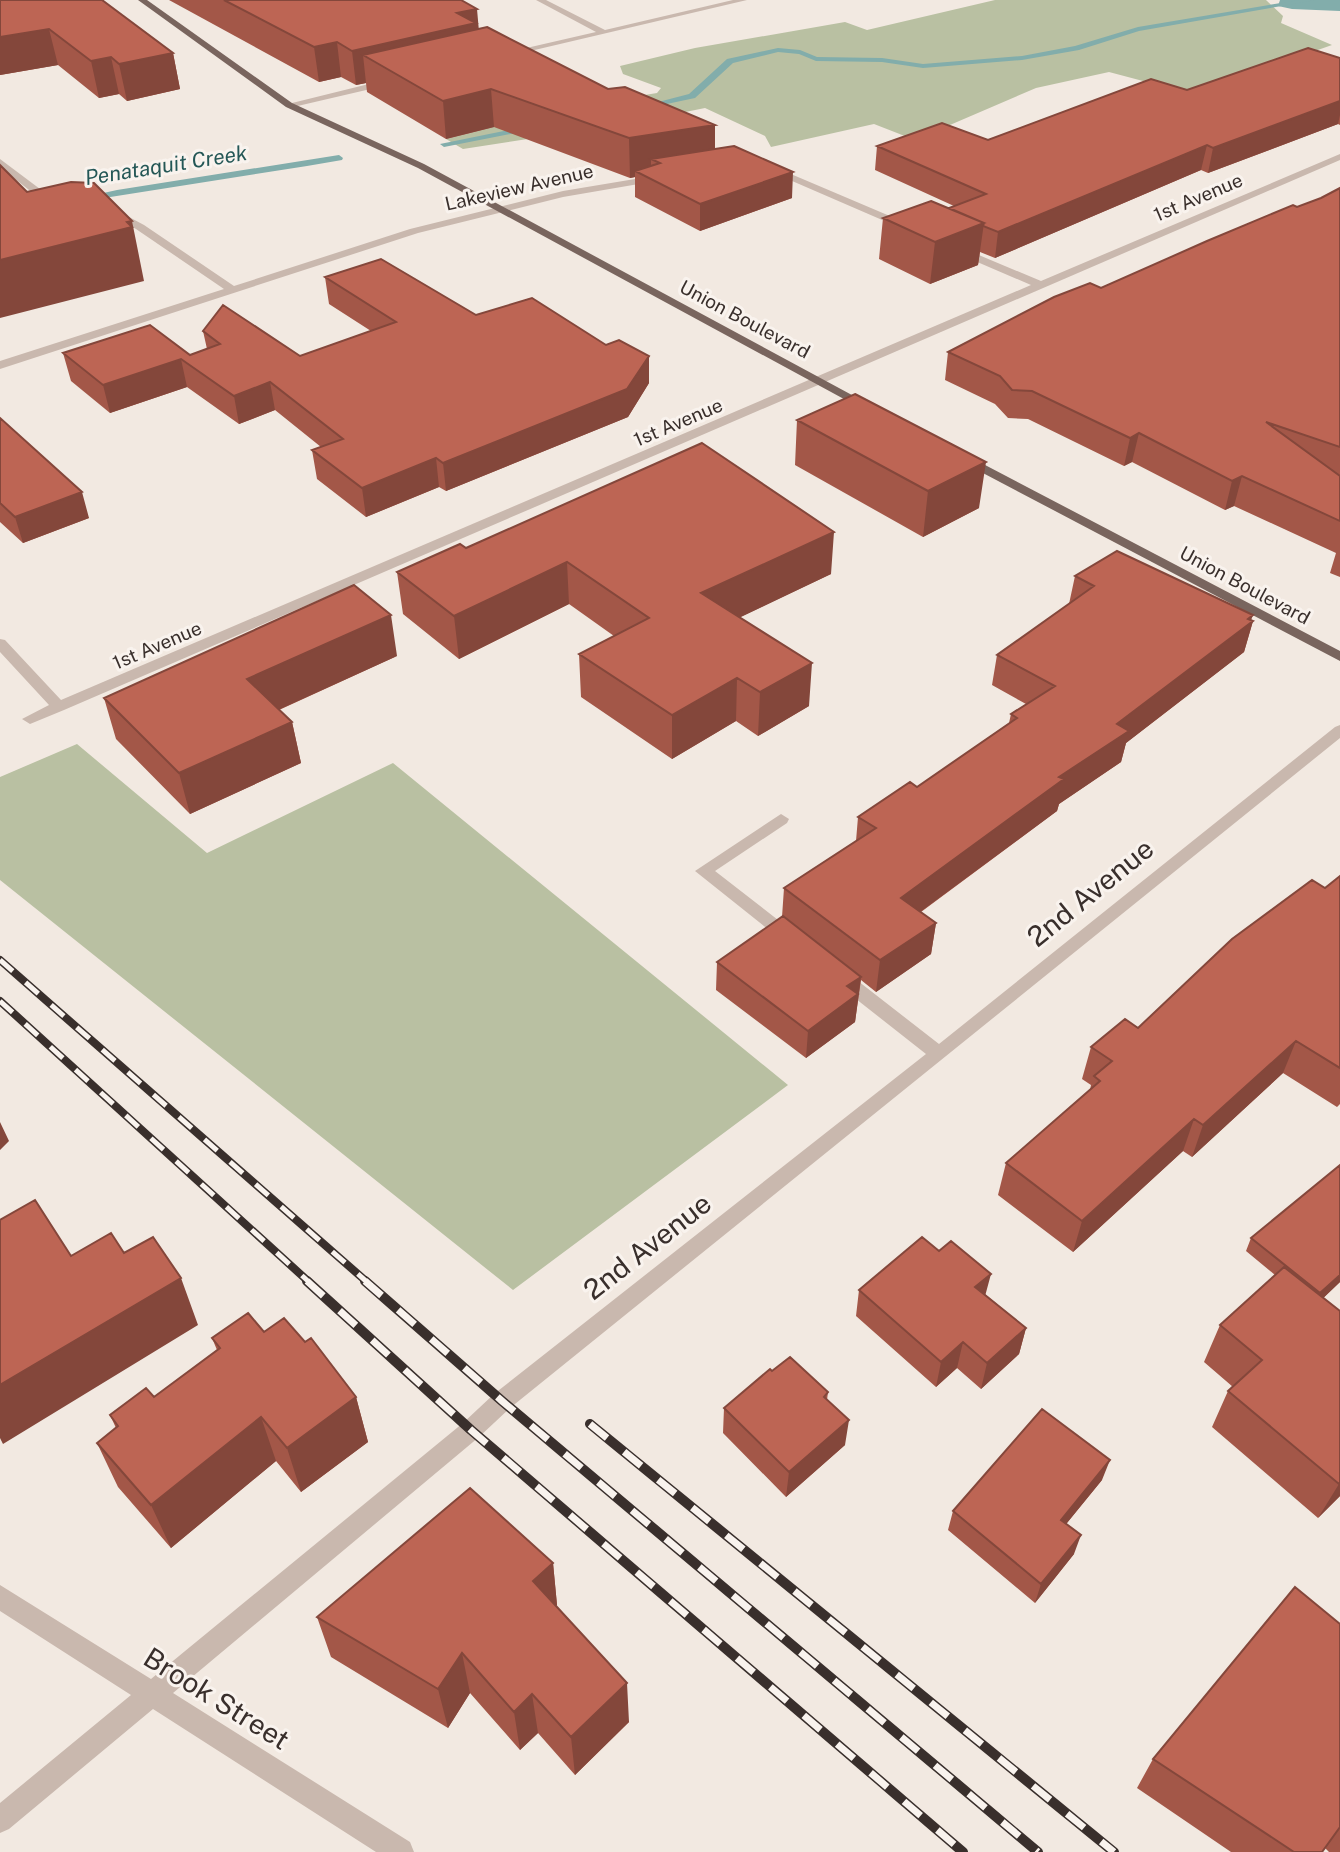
<svg xmlns="http://www.w3.org/2000/svg" width="1340" height="1852" viewBox="0 0 1340 1852" font-family="'Public Sans',sans-serif">
	<style>
		.green { fill: #b9c0a2 }
		.water { fill: #82adab }
		.lines { fill: none; stroke-linecap: round; stroke-linejoin: round }
		.stream { fill: #82adab; fill-rule: evenodd }
		.minor { fill: #c9b8ae; fill-rule: evenodd }
		.major { fill: #79655e; fill-rule: evenodd }
		.rail-far1-casing { stroke: #392f2c; stroke-width: 8 }
		.rail-casing { stroke: #392f2c; stroke-width: 10 }
		.rail-far1 { stroke: #f9f3ee; stroke-width: 5; stroke-dasharray: 17; stroke-linecap: butt }
		.rail { stroke: #f9f3ee; stroke-width: 7; stroke-dasharray: 22; stroke-linecap: butt }
		.wall { fill: #a35748 }
		.shaded-wall { fill: #84473b }
		.building { fill: #bd6554; stroke: #84473b; stroke-width: 2 }
		.labels { text-anchor: middle; dominant-baseline: central; stroke-width: 6; stroke-linejoin: round; paint-order: stroke }
		.far-street-label { font-size: 19px; fill: #392f2c; stroke: #f9f3ee }
		.far-water-label { font-size: 21px; font-style: italic; fill: #245756; stroke: #f9f3ee }
		.near-street-label { font-size: 28px; fill: #392f2c; stroke: #f9f3ee }
	</style>
	<rect width="100%" height="100%" fill="#f2e9e1"/>
	<path class="green" d="M995,0H1266L1283,16L1281,23L1332,45L1192,94L1109,72L1036,88L915,140L874,124L771,147L765,136L705,108L626,124L463,149L446,139L572,107L657,93L661,88L623,74L620,66L695,48L845,22L867,30Z
		M77,744L207,853L393,763L788,1085L513,1290L0,880V777Z"/>
	<path class="water" d="M1340,0V11L1292,9L1278,6L1280,0Z"/>
	<g class="lines">
		<path class="stream" d="M1299,0H1316L1139,31L1079,50L1022,60L923,68L882,62L816,61L799,54L778,52L733,63L695,98L643,109L639,107L689,94L727,59L778,48L800,50L817,57L882,58L923,64L1022,56L1075,46L1138,27Z
			M528,126H531V130L444,147L440,144Z
			M339,155L343,158L342,160L307,166L85,201L81,198L117,190Z"/>
		<path class="minor" d="M536,0H546L605,30L733,0H747L505,57V53L596,32Z
			M389,79L392,84L289,108L284,105Z
			M1340,154V160L64,710L30,724L22,719L49,705L0,652V639L5,640L61,700L1031,285L954,252V248H962L1041,281Z
			M0,159L56,201V205H48L0,167Z
			M772,166L911,225L912,227L903,229L769,171V167Z
			M659,175L664,178L662,180L563,197L418,233L0,369V361L224,289L136,229L122,221L106,218V214L129,217L144,225L234,286L410,229L563,191Z
			M1340,725V738L510,1408L479,1437L173,1693L410,1842L414,1852H376L153,1709L9,1829L0,1833V1803L131,1695L0,1611V1585L151,1679L463,1423L494,1394L926,1054L837,984L834,979L837,974H849L939,1044L1335,727Z
			M781,814L789,819L787,823L715,871L796,934L799,938L796,942H784L695,871Z"/>
		<path class="major" d="M138,0H147L292,103L424,164L876,408L866,411L418,168L286,107Z
			M966,455L1340,651V661L962,462V456Z"/>
		<g class="rail-far1-casing">
			<path id="rail-far1" d="M0,960L367,1282
				M0,1001L309,1282"/>
		</g>
		<g class="rail-casing">
			<path id="rail" d="M307,1281L471,1430L963,1852
				M365,1281L502,1401L1038,1852
				M590,1424L1114,1852"/>
		</g>
		<use href="#rail-far1" class="rail-far1"/>
		<use href="#rail" class="rail"/>
	</g>
	<path class="wall" d="M0,0L173,53L180,89L127,101L119,94L99,98L58,65L0,75Z
		M169,0H461L479,29L608,89L715,125V149L792,198L700,231L635,197V177L630,178L494,127L446,139L367,92L366,83L356,85L341,77L319,82Z
		M1340,58V125L1338,124L1208,173L1201,170L995,258L980,252L978,265L930,284L879,259L883,218L949,208L954,206L875,170L877,146L988,140L1187,90Z
		M1340,188V577L1330,573L1336,553L1234,506L1225,510L1132,462L1124,466L1028,419L1008,418L995,404L945,380L948,352L1101,288L1321,198Z
		M325,277L476,315L649,383L628,417L446,491L439,487L366,517L317,479L312,450L321,447L275,410L239,424L187,387L110,413L71,381L63,353L190,355L207,349L203,331L300,356L371,331L329,304Z
		M0,418L89,518L23,543L0,522Z
		M797,420L979,508L923,537L795,465Z
		M466,548L831,574L740,617L809,706L758,736L736,721L672,759L581,697L579,654L614,636L569,604L459,659L403,614L397,572Z
		M1075,576L1251,620L1253,621L1244,652L1126,743L1121,762L1059,804L1057,811L921,912L936,923L931,954L876,992L861,980L855,1022L806,1058L716,990L717,962L782,917L784,888L856,841L858,817L917,787L1009,723L1011,714L1026,704L992,685L997,655L1069,604Z
		M397,656L279,710L292,722L301,763L190,814L116,739L104,698Z
		M1340,876V1104L1337,1107L1283,1073L1192,1157L1183,1151L1073,1252L998,1195L1006,1163L1090,1090L1091,1085L1082,1079L1091,1047L1138,1028L1325,888Z
		M1251,1238L1340,1282L1323,1298L1340,1496L1318,1518L1212,1427L1228,1391L1233,1387L1204,1362L1220,1325L1275,1275L1246,1251Z
		M859,1290L986,1295L1026,1328L1019,1354L981,1389L957,1368L936,1387L856,1316Z
		M264,1332L305,1342L356,1397L368,1442L301,1492L276,1461L171,1548L118,1487L97,1443L116,1428L110,1415L154,1397L217,1350L212,1338Z
		M772,1371L828,1392L827,1400L845,1445L786,1497L723,1433L724,1408Z
		M1102,1480L1066,1524L1074,1554L1035,1603L948,1530L953,1511Z
		M553,1563L557,1605L556,1606L629,1722L575,1775L538,1733L520,1750L470,1693L448,1728L331,1657L317,1617Z
		M1340,1624V1852H1329L1325,1848L1322,1852H1231L1137,1788L1153,1759Z"/>
	<path class="shaded-wall" d="M477,9L480,43L363,55L366,83L356,85L352,51L457,13Z
		M49,29L58,65L0,75V37Z
		M337,42L341,77L319,82L314,47Z
		M173,53L180,89L127,101L119,64Z
		M111,57L119,94L99,98L91,61Z
		M491,89L494,127L446,139L443,101Z
		M1340,101V115L1338,124L1208,173L1213,148Z
		M715,125V164L660,163L651,159V174L635,171V177L630,178L629,138Z
		M1207,145L1201,170L995,258L998,232Z
		M793,172L792,198L700,231V204Z
		M132,221L144,281L0,318V260Z
		M984,223L978,265L930,284L935,242Z
		M649,356V383L628,417L446,491L443,463Z
		M181,359L187,387L110,413L103,385Z
		M270,382L275,410L239,424L234,396Z
		M1139,433L1132,462L1124,466L1130,438Z
		M436,458L439,487L366,517L362,488Z
		M986,462L979,508L923,537L928,491Z
		M1242,476L1234,506L1225,510L1232,481Z
		M82,492L89,518L23,543L15,517Z
		M834,532L831,574L701,636V593Z
		M567,562L569,604L459,659L454,616Z
		M391,615L397,656L256,720L247,679Z
		M1253,615L1250,623L1253,621L1244,652L1126,743L1121,762L1059,804L1057,811L897,929L901,898L1059,777L1117,724Z
		M812,663L809,706L758,736L760,692Z
		M737,678L736,721L672,759V715Z
		M292,722L301,763L190,814L179,773Z
		M936,923L931,954L876,992L880,960Z
		M861,977L855,1022L806,1058L808,1031L847,986Z
		M1296,1041L1283,1073L1192,1157L1203,1125Z
		M1194,1119L1183,1151L1073,1252L1082,1221Z
		M0,1122L9,1141L0,1150Z
		M991,1274L984,1300L975,1287Z
		M1340,1275V1282L1314,1307L1320,1293Z
		M181,1278L198,1325L3,1444L0,1438V1385Z
		M1026,1328L1019,1354L981,1389L987,1363Z
		M963,1342L957,1368L936,1387L941,1362Z
		M356,1397L368,1442L301,1492L287,1448Z
		M261,1417L276,1461L171,1548L151,1505Z
		M849,1420L845,1445L786,1497L789,1472Z
		M1110,1460L1102,1480L1054,1539L1061,1520Z
		M1340,1482V1496L1318,1518L1339,1484Z
		M1081,1535L1074,1554L1035,1603L1041,1584Z
		M553,1563L557,1605L538,1622L533,1581Z
		M462,1653L470,1693L448,1728L438,1689Z
		M627,1683L629,1722L575,1775L571,1737Z
		M532,1694L538,1733L520,1750L514,1712Z"/>
	<path class="building" d="M0,0H102L173,53L119,64L111,57L91,61L49,29L0,37Z
		M224,0H461L477,9L457,13L476,23L352,51L337,42L314,47Z
		M487,27L608,89L625,87L715,125L629,138L491,89L443,101L363,55Z
		M1308,48L1340,58V101L1213,148L1207,145L998,232L983,226L984,223L949,208L986,194L877,146L942,123L988,140L1151,79L1187,90Z
		M734,146L793,172L700,204L635,171L660,163L651,159Z
		M0,165L27,192L71,182L94,183L132,221L127,222L132,227L0,260Z
		M1340,188V447L1266,422L1340,476V521L1242,476L1232,481L1139,433L1130,438L1032,391L1012,390L1000,376L948,352L1054,297L1090,283L1101,288L1207,241L1293,205L1297,207L1321,198Z
		M931,201L984,223L935,242L883,218Z
		M381,259L476,315L532,298L606,345L619,340L649,356L627,389L443,463L436,458L362,488L312,450L343,439L270,382L234,396L181,359L103,385L63,353L150,325L190,355L220,344L203,331L223,305L300,356L396,322L325,277Z
		M855,394L986,462L928,491L797,420Z
		M0,418L82,492L15,517L0,503Z
		M702,443L834,532L701,593L812,663L760,692L737,678L672,715L579,654L649,618L567,562L454,616L397,572L460,544L466,548Z
		M1117,551L1253,615L1248,619L1253,621L1117,724L1129,731L1059,777L1064,779L901,898L936,923L880,960L784,888L876,828L858,817L910,782L917,787L1017,718L1011,714L1055,686L997,655L1094,586L1075,576Z
		M354,585L391,615L247,679L292,722L179,773L104,698Z
		M1340,876V1068L1296,1041L1203,1125L1194,1119L1082,1221L1006,1163L1100,1081L1094,1076L1112,1061L1091,1047L1125,1019L1138,1028L1232,939L1312,880L1325,888Z
		M783,916L861,977L847,986L858,994L808,1031L717,962Z
		M1340,1165V1275L1320,1293L1251,1238Z
		M35,1200L71,1256L111,1233L124,1253L153,1237L181,1278L0,1385V1220Z
		M922,1237L939,1251L951,1241L991,1274L975,1287L1026,1328L987,1363L963,1342L941,1362L859,1290Z
		M1284,1267L1340,1311V1482L1339,1484L1228,1391L1262,1360L1220,1325Z
		M248,1313L264,1332L284,1318L305,1342L311,1338L356,1397L287,1448L261,1417L151,1505L97,1443L118,1426L110,1415L146,1388L154,1397L220,1348L212,1338Z
		M790,1357L828,1392L824,1397L849,1420L789,1472L724,1408L770,1369L772,1371Z
		M1042,1409L1110,1460L1061,1520L1081,1535L1041,1584L953,1511Z
		M470,1488L553,1563L533,1581L627,1683L571,1737L532,1694L514,1712L462,1653L438,1689L317,1617Z
		M1295,1587L1340,1624V1827L1322,1852H1294L1153,1759Z"/>
	<g class="labels">
		<g class="far-street-label">
			<text transform="translate(519 187) rotate(-13)">Lakeview Avenue</text>
			<text transform="translate(1198 197) rotate(-23)">1st Avenue</text>
			<text transform="translate(745 319) rotate(28)">Union Boulevard</text>
			<text transform="translate(678 422) rotate(-23)">1st Avenue</text>
			<text transform="translate(1245 585) rotate(28)">Union Boulevard</text>
			<text transform="translate(157 645) rotate(-23)">1st Avenue</text>
		</g>
		<g class="far-water-label">
			<text transform="translate(166 165) rotate(-9)">Penataquit Creek</text>
		</g>
		<g class="near-street-label">
			<text transform="translate(1090 892) rotate(-39)">2nd Avenue</text>
			<text transform="translate(647 1246) rotate(-38)">2nd Avenue</text>
			<text transform="translate(217 1698) rotate(32)">Brook Street</text>
		</g>
	</g>
</svg>
